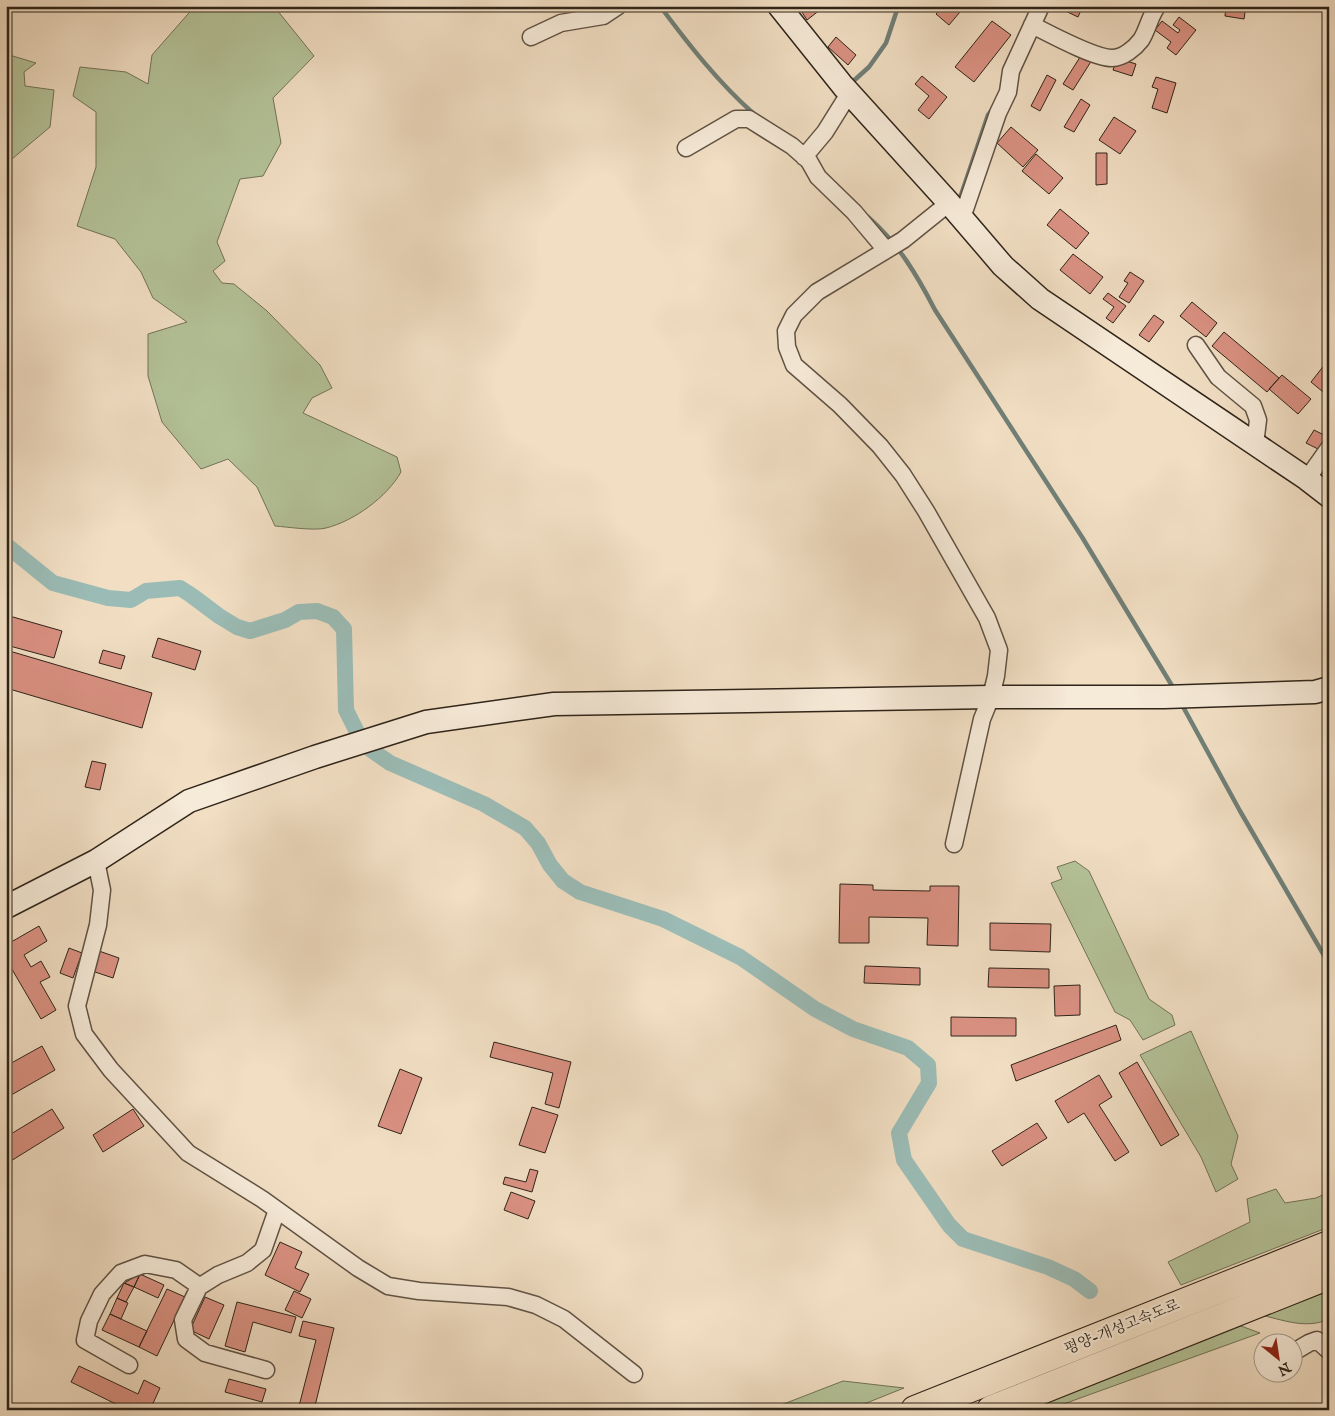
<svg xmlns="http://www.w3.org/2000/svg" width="1335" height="1416" viewBox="0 0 1335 1416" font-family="'IM FELL English','Noto Serif KR',serif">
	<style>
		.green { fill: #b4c298; stroke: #727358 }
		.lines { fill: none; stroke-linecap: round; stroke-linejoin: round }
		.stream { stroke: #707f77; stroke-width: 4.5 }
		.canal { stroke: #9bbcb6; stroke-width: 16 }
		.building { fill: #da9182; stroke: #2f2419 }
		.street-casing { stroke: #605244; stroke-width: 19 }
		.secondary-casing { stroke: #2f2419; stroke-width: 25 }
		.highway-casing { stroke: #2f2419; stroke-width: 30 }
		.street { stroke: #f6ead8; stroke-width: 16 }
		.secondary { stroke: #f6ead8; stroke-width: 22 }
		.highway { stroke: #f1dec3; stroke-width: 28 }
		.labels { text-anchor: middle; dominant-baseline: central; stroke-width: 4.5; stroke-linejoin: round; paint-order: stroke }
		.street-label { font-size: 15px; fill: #2f2419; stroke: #f6ead8 }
	</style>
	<rect width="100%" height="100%" fill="#f1dec3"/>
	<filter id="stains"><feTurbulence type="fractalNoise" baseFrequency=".004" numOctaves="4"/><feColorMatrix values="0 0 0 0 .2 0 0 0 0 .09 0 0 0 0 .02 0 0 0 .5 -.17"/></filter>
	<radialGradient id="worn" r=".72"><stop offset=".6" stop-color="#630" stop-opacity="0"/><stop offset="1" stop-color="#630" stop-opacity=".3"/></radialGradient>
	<path class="green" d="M195,6H271L277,10L314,56L273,98L281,143L263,176L240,179L217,242L225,261L213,271L222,283L234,284L267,311L320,365L332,388L312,398L303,413L397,457L401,472C387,497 354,521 326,528C314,531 288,527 275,526L257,487L228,459L201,469L162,422L148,376V334L187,322L153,298L141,272L115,239L77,226L96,167V112L73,96L80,67L126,72L148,84L152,55Z
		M6,54L36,63L24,72L25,86L54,90L50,127L6,164Z
		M1075,861L1089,871L1149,999L1172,1015L1175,1025L1143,1040L1130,1020L1115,1012L1051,883L1062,879L1057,867Z
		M1191,1031L1238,1136L1231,1164L1238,1179L1216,1192L1201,1157L1140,1055Z
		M1276,1189L1285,1203L1316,1198L1329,1192V1227L1181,1285L1168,1262L1250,1222L1247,1199Z
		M1329,1291V1319C1308,1329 1286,1321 1265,1316Z
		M1241,1326L1260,1333L1047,1410H1030Z
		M843,1381L904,1388L849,1410H768Z"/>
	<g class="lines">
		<path class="stream" d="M660,6C689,45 718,82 754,114
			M849,85L869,67L886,43L897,10L900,6
			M955,201L961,195L988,115L992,110
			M868,217C898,243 917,275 935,310L1082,537L1174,689
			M1181,703L1240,811L1329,964"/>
		<path class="canal" d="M6,545L53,583L108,598L131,600L146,591L180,588L191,595L219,616L237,627L250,631L285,620L299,612L317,611L333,617L344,629L346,710L357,732L370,749L390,763L484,804L525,828L538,843L550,865L563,881L580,892L663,919L740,957L815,1009L853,1029L908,1048L928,1065L929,1083L899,1133L904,1160L949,1225L963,1239L1048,1267L1074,1279L1090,1291"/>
	</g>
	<path class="building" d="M798,6H825L807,20Z
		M943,6H965L949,25L936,14Z
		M1060,6H1083L1078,17L1059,8Z
		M1226,6H1246L1244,19L1225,16Z
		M1179,17L1196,30L1176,55L1167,48L1171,42L1155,30L1162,21L1178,33L1180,30L1173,25Z
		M992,21L1011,35L974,82L955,67Z
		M836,37L856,55L848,65L828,47Z
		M1082,54L1092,60L1073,90L1063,84Z
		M1117,58L1136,64L1132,76L1113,70Z
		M1047,75L1056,80L1040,111L1031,106Z
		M922,76L947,97L929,119L918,110L929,96L915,84Z
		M1156,77L1176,83L1167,113L1152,108L1158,89L1152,87Z
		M1081,99L1090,105L1074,132L1064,127Z
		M1114,117L1136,131L1120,154L1099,140Z
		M1011,127L1038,150L1023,167L997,143Z
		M1096,153H1107V184L1096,185Z
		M1036,154L1063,178L1049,194L1022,171Z
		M1060,209L1089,233L1076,249L1047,225Z
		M1073,254L1103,277L1090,294L1060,270Z
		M1130,272L1144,281L1129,303L1119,297L1128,283L1124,281Z
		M1108,293L1126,306L1113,323L1106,318L1114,307L1103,299Z
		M1192,302L1217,323L1206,337L1180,316Z
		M1154,315L1164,322L1149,342L1139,335Z
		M1224,332L1279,378L1267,392L1212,346Z
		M1329,359V395L1328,396L1311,382Z
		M1282,375L1311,399L1298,414L1269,389Z
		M1314,430L1328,437L1320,450L1306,443Z
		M6,615L62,631L54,658L6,645Z
		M158,638L201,651L195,670L152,657Z
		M6,650L152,693L142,728L6,688Z
		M103,650L125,656L121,669L99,663Z
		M92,761L106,764L100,790L85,787Z
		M840,884L873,885V890L930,891V886H959L958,946L927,945L928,918L869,917V943H839Z
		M990,923L1051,924L1050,952L990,950Z
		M39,926L47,941L24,955L31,967L41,961L50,977L40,982L56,1010L41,1019L6,959V945Z
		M69,948L82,953L73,978L60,973Z
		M99,951L119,958L113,978L92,971Z
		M865,966L920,968V985L864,983Z
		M989,968L1049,969V988L988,987Z
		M1080,985V1015L1055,1016L1054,986Z
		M951,1017L1016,1018V1036H951Z
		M1116,1025L1121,1040L1016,1081L1011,1065Z
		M494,1042L571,1062L559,1108L545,1104L553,1073L490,1057Z
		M42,1046L55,1070L6,1098V1066Z
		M1137,1062L1179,1135L1161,1146L1119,1073Z
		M400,1069L422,1078L401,1134L378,1126Z
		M1099,1075L1112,1097L1099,1105L1129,1152L1115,1161L1084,1113L1068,1123L1055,1101Z
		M532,1107L558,1115L545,1153L519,1145Z
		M52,1109L64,1128L6,1164V1137Z
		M133,1109L144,1126L103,1152L93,1135Z
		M1037,1123L1047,1138L1002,1166L992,1151Z
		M530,1169L538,1171L532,1192L503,1184L505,1177L526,1182Z
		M511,1192L535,1201L528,1219L504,1210Z
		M280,1242L302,1252L295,1268L309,1274L300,1292L265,1275Z
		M140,1274L164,1285L158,1298L134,1287Z
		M140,1274L134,1287L124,1283Z
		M124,1283L134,1287L126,1302L117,1298Z
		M167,1289L185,1297L157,1356L139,1347Z
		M294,1291L311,1299L302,1318L285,1310Z
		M205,1297L224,1305L209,1339L190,1330Z
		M117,1298L128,1303L121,1319L110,1314Z
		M237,1302L296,1317L291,1333L253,1322L245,1352L225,1346Z
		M110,1314L147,1331L139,1347L102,1330Z
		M303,1321L334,1328L314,1410H298L316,1340L299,1336Z
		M79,1366L138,1394L144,1380L160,1388L150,1410H128L71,1382Z
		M229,1379L266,1389L262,1402L225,1392Z"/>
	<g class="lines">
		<g class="street-casing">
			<path id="street" d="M1032,25C1050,34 1094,58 1112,58C1123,58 1135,48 1141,40C1147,31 1149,19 1156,8
				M531,37L561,23L603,16L618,6
				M686,148L736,119H749L792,146L809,161L818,177L854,212L886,250
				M804,157L825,132L850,92
				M949,203L903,240L817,292L794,315L786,331L787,347L794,365L840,405L880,446L903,475L926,511L987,618L999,650L996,676L991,697L982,719L954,844
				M962,218L998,113L1008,92L1011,71L1041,6
				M1196,345L1218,377L1253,406L1258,420L1255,444
				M1307,479L1329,448
				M96,861L102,890L98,925L77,1006L84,1034L111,1070L188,1153L262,1199L358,1268L388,1286L419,1291L508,1297L536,1305L564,1319L634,1374
				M1292,1353L1309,1343L1317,1340L1329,1351
				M129,1365L85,1340L89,1321L102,1294L121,1273L145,1264L176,1270L199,1286
				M266,1370L205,1353L186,1339L183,1320L199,1287L218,1275L247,1263L263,1250L277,1210"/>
		</g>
		<g class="secondary-casing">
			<path id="secondary" d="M779,6L843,86L949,203L1003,266L1040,299L1307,479L1329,496
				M6,907L96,861L189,801L315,757L426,722L554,704L991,697H1164L1315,692L1329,688"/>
		</g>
		<g class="highway-casing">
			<path id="highway" d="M915,1410L1329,1245
				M991,1410L1329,1275"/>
		</g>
		<use href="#street" class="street"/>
		<use href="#secondary" class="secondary"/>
		<use href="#highway" class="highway"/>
	</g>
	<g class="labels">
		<g class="street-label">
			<text transform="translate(1122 1327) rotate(-22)">평양-개성고속도로</text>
		</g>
	</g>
	<rect width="1335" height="1416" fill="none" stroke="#f1dec3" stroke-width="25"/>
	<rect x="8" y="8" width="1320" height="1401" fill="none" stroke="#2f2419" stroke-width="2.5"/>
	<rect x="12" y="12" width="1310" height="1391" fill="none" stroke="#2f2419"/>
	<g transform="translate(1278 1358) rotate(150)"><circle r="24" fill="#f6ead8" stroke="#a69b8c"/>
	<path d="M0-4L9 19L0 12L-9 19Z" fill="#8f2418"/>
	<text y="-8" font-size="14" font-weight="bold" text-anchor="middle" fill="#2f2419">N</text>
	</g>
	<rect width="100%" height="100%" filter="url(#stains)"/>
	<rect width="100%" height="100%" fill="url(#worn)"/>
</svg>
